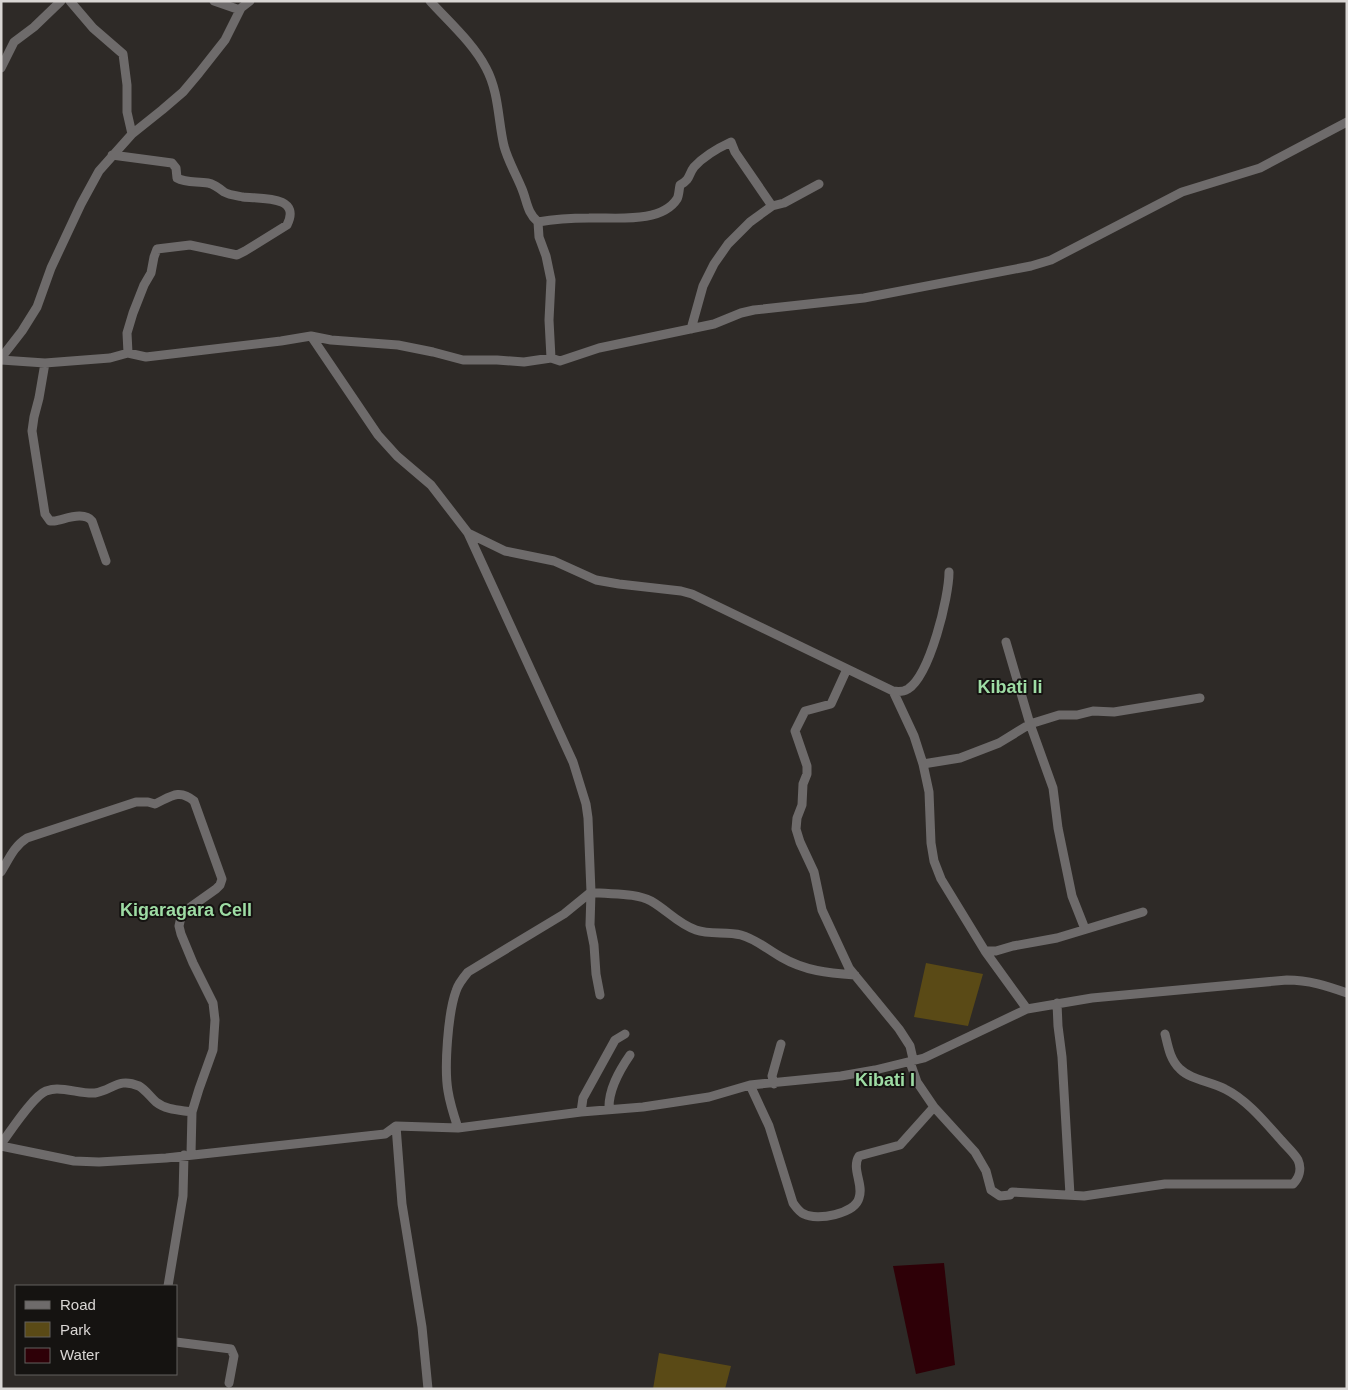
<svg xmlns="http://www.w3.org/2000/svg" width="1348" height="1390" viewBox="0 0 1348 1390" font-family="Helvetica,sans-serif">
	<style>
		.green { fill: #5a4a16 }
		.water { fill: #2e0007 }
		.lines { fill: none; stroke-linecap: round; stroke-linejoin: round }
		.minor { stroke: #6e6b6b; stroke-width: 9 }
		.labels { text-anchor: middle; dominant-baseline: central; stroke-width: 4; stroke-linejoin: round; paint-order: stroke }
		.quarter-label { font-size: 18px; font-weight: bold; fill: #9edca4; stroke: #151311 }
	</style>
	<rect width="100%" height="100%" fill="#2e2a27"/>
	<path class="green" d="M926,963L983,974L968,1026L914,1017Z
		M659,1353L731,1366L725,1389H653Z"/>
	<path class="water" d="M944,1263L955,1365L916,1374L893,1266Z"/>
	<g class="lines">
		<path class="minor" d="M70,1L93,28L123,54L127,85V112L132,134
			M214,1L240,10
			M430,1C449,22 473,43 486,68C499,92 498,121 504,146C508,161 516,174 522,189C527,201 527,213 538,222L539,237L546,256L551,280L549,320L551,358
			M1,68L14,42L34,27L61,1
			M112,155L172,163L176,168L177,178C186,183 197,181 208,183C214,184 219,188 224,192C229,195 238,196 243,197C260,199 302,195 287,225L245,251L237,255L190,245L157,249L154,257L151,273L144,285L133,313L127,333L128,353
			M538,222C555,219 572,218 589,218C614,217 661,224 677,199C679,196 679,189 680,185C691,179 688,175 694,167C704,156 718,148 731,142L735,152L772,206
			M691,329L703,286L714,264L728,244L750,222L772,206L784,203L819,184
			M311,336L378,435L397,456L431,485L468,533L505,551L554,561L596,580L619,584L681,591L692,594L893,691L914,736L923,764L929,792L931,843L934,861L941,879L985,951L1027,1009
			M1,358L22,331L37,307L51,268L81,204L99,171L132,134L162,110L183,92L199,73L225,40L241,8L250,1
			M1,360L45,363L110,358L128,353L146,357L281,341L311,336L331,340L398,345L433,352L463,360H497L524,362L551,358L560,361L599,348L714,324L741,313L754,310L864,298L1031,266L1051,260L1182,192L1260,168L1347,122
			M45,363L39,398L34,417L32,431L45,514L50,521H54C66,519 84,511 92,521L106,561
			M468,533L573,762L586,804L588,818L591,892L590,925L594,945L596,974L600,995
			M847,669L831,704L805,711L795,731L807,766V774L803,784L802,805L797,818L796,829L800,842L814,872L822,910L849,968L899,1029L910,1046L913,1059
			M893,691C898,692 903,692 908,689C930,675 949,597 949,572
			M923,764L960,758L999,743L1030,724L1006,642
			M1,872C9,859 14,846 27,838L136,802H148L155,804C170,797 179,788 194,801L222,879L220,885L216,889L185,911L181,917L179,926L181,934L193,963L213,1003L215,1020L213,1050L199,1089L192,1112L191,1154
			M1085,929L1072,896L1058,828L1053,788L1030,724L1059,715H1077L1093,711L1114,712L1200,698
			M985,951H996L1013,946L1057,938L1143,912
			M1057,1003L1058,1026L1062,1057L1070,1195
			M910,1062L917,1082L934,1107L975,1152L986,1171L991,1190L1000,1196L1010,1195L1012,1192L1084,1196L1165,1184H1293C1299,1178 1302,1169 1298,1160C1294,1153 1286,1146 1281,1140C1264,1121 1247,1100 1225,1089C1210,1081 1191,1080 1180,1069C1170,1060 1168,1046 1165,1034
			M774,1084L772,1076L781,1044
			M750,1085L769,1126L793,1203C796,1207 799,1212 804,1214C817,1221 855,1214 859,1198C864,1184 851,1169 859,1156L900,1145L934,1107
			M609,1110C608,1090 619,1071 630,1055
			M581,1112L583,1098L615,1040L625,1034
			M396,1126L402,1204L422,1327L428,1389
			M458,1128C454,1116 450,1104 448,1091C444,1068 448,1013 456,991C458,984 463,978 468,972L564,914L591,892C610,895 634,892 651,901C667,910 678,924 696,930C710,935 727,931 741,935C756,939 768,950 781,957C805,971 828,973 855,975
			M1,1144C10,1132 33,1096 46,1091C49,1090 54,1089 57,1089C70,1089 83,1094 95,1093C113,1090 118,1077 139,1086C146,1090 150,1097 156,1102C166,1110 180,1110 192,1112
			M1,1146L74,1161L99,1162L166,1158L385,1134L396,1126L458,1128L581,1112L643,1107L709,1097L750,1085L841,1076L875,1070L924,1058L1027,1009L1092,998L1287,980C1309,980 1327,986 1347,993
			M168,1286L183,1196L184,1155
			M176,1342L231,1349L234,1356L229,1383"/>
	</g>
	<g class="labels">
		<g class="quarter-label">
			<text x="1010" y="687">Kibati Ii</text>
			<text x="186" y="910">Kigaragara Cell</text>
			<text x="885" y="1080">Kibati I</text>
		</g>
	</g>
	<rect width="1348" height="1390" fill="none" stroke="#d9d6d4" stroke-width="5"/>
	<rect x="15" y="1285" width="162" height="90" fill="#151311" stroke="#63615f"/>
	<rect x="25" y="1301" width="25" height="8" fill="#6e6b6b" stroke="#63615f"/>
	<text x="60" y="1310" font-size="15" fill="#d9d6d4">Road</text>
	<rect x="25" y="1322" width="25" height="15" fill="#5a4a16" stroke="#63615f"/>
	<text x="60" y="1335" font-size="15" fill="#d9d6d4">Park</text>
	<rect x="25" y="1348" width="25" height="15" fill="#2e0007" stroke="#63615f"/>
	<text x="60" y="1360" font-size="15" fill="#d9d6d4">Water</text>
</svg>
